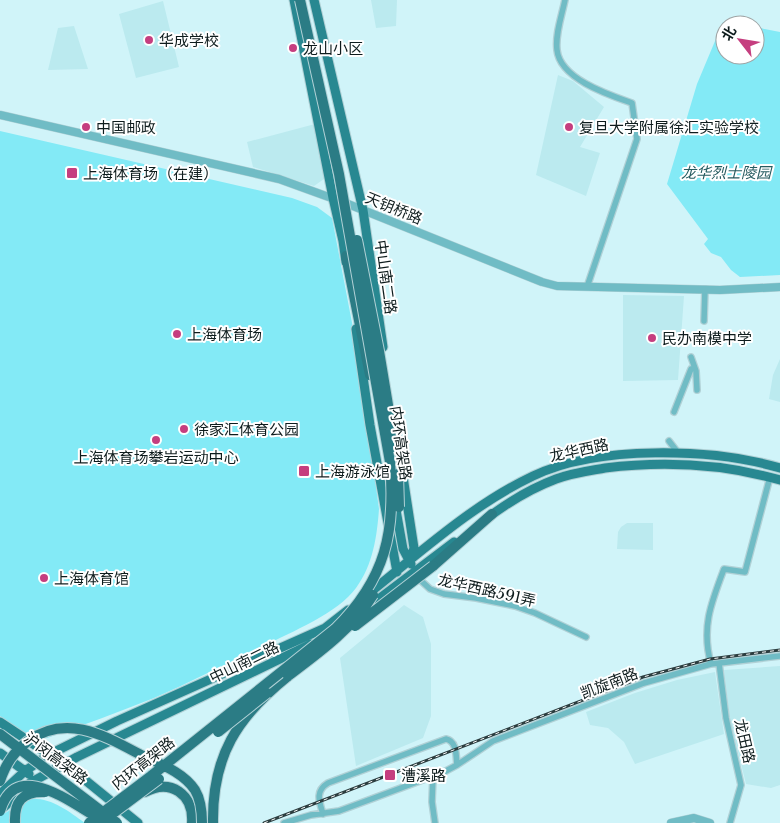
<svg xmlns="http://www.w3.org/2000/svg" width="780" height="823" viewBox="0 0 780 823" font-family="'Libre Baskerville','Noto Sans SC',serif">
	<style>
		.built { fill: #bbeaef }
		.green { fill: #83eaf6 }
		.lines { fill: none; stroke-linecap: round; stroke-linejoin: round }
		.minor-casing { stroke: #b1d1d6; stroke-width: 8 }
		.tertiary-casing { stroke: #b1d1d6; stroke-width: 9 }
		.primary-casing { stroke: #b1d1d6; stroke-width: 11 }
		.trunk-casing { stroke: #b1d1d6; stroke-width: 12 }
		.minor { stroke: #70bcc5; stroke-width: 5.5 }
		.tertiary { stroke: #70bcc5; stroke-width: 8 }
		.primary { stroke: #288891; stroke-width: 9 }
		.trunk { stroke: #2b7c85; stroke-width: 10 }
		.rail-casing { stroke: #2c3d3f; stroke-width: 3 }
		.rail { stroke: #fff; stroke-width: 1; stroke-dasharray: 4; stroke-linecap: butt }
		.trunk-bridge-casing { stroke: #b1d1d6; stroke-width: 12; stroke-linecap: butt }
		.trunk-bridge { stroke: #2b7c85; stroke-width: 10 }
		.poi-dot { fill: #c53e7f; stroke: #fff; stroke-width: 2 }
		.labels { text-anchor: middle; dominant-baseline: central; stroke-width: 4; stroke-linejoin: round; paint-order: stroke }
		.poi-label { font-size: 15px; fill: #0e1c1d; stroke: #fff; text-anchor: start }
		.park-label { font-size: 15px; font-style: italic; fill: #265b60; stroke: #fff }
		.street-label { font-size: 15px; fill: #0e1c1d; stroke: #fff }
	</style>
	<rect width="100%" height="100%" fill="#d0f4f9"/>
	<path class="built" d="M371,0H397L396,26L376,28Z
		M163,1L179,67L136,78L119,14Z
		M74,26L88,69L48,70L58,28Z
		M558,75L573,81L604,107L580,147L600,153L586,196L536,175Z
		M315,124L324,165V179L314,186L253,167L247,142Z
		M623,295L684,296L678,380L623,381Z
		M780,359V402L769,399L773,375Z
		M627,523H653V550L617,549L618,532L621,527Z
		M404,605L423,617L431,644V716L423,738L356,766L340,658Z
		M780,666V785L771,788L746,784L730,720L724,670Z
		M715,672L724,734L635,764L624,742L608,728L590,725L586,712L635,693L677,680Z"/>
	<path class="green" d="M723,22L741,25H725V55H755V27L780,32V275L740,277L731,270L721,257L711,253L704,244L708,239L667,184L697,84Z
		M0,131L292,198L317,207L332,218L357,349L379,509C377,536 373,565 356,588C338,613 291,632 264,646C227,663 191,682 154,698C119,712 83,725 47,738C28,740 15,727 0,716Z
		M29,799C51,797 68,811 85,823H0V816Z"/>
	<g class="lines">
		<g class="minor-casing">
			<path id="minor" d="M565,0C562,15 555,34 557,50C560,79 609,95 632,103L637,139L587,287
				M704,321L705,289
				M691,357L696,371L697,390
				M674,412L691,369
				M669,441L679,454
				M417,577L430,589L444,594L476,598L515,606L535,613L586,637
				M719,663L726,718L741,785L730,823
				M711,664C701,628 711,603 724,569L745,572L770,477
				M433,776L432,802L435,823
				M323,814C319,801 315,791 328,783L446,739C457,741 456,756 457,765
				M284,823L311,815L339,811L444,772L457,765L493,741L644,683L711,664L780,656"/>
		</g>
		<g class="tertiary-casing">
			<path id="tertiary" d="M0,115L279,179L348,204L542,282L557,286L720,290L780,287
				M671,823L694,818L710,823"/>
		</g>
		<g class="primary-casing">
			<path id="primary" d="M294,0L333,198L343,241L346,262
				M314,0L363,210L383,347
				M356,329L370,425L397,572
				M397,438L414,548L410,561
				M394,499L403,549L411,564
				M486,519C507,503 532,488 556,479C572,473 588,471 605,468C663,461 724,464 780,480
				M364,597C419,554 470,506 533,476C598,445 712,448 780,468
				M364,610L454,542
				M0,722L74,771L138,823
				M0,753L29,774
				M0,794L25,771L50,754L117,721L325,628L348,610
				M4,807L30,783L77,757L311,644"/>
		</g>
		<g class="trunk-casing">
			<path id="trunk" d="M346,256L370,375
				M433,566L492,514
				M145,792C170,778 194,794 192,823
				M213,823C212,756 237,717 288,676"/>
		</g>
		<use href="#minor" class="minor"/>
		<use href="#tertiary" class="tertiary"/>
		<use href="#primary" class="primary"/>
		<use href="#trunk" class="trunk"/>
		<g class="rail-casing">
			<path id="rail" d="M264,823L643,677L710,659L780,650"/>
		</g>
		<use href="#rail" class="rail"/>
		<g class="trunk-bridge-casing">
			<path id="trunk-bridge" d="M357,240L379,351L395,447
				M398,474L399,507
				M355,626L433,566
				M288,676C320,652 352,629 373,595
				M218,732L267,693
				M0,734L117,823
				M0,781C6,763 14,752 28,741C67,713 105,736 141,755C160,764 183,772 195,790C201,800 202,812 202,823
				M0,811C16,757 72,804 100,819
				M15,823C14,802 22,791 45,792
				M89,823L151,776L335,629C386,579 396,531 390,462L339,174L300,0
				M100,823L159,779"/>
		</g>
		<use href="#trunk-bridge" class="trunk-bridge"/>
	</g>
	<g class="poi-dot">
		<circle cx="149" cy="40" r="5"/>
		<circle cx="293" cy="48" r="5"/>
		<circle cx="86" cy="127" r="5"/>
		<circle cx="569" cy="127" r="5"/>
		<rect x="66" y="167" width="12" height="12" rx="2.5"/>
		<circle cx="177" cy="334" r="5"/>
		<circle cx="652" cy="338" r="5"/>
		<circle cx="184" cy="429" r="5"/>
		<circle cx="156" cy="440" r="5"/>
		<rect x="298" y="465" width="12" height="12" rx="2.5"/>
		<circle cx="44" cy="578" r="5"/>
		<rect x="384" y="769" width="12" height="12" rx="2.5"/>
	</g>
	<g class="labels">
		<g class="poi-label">
			<text x="159" y="40">华成学校</text>
			<text x="303" y="48">龙山小区</text>
			<text x="96" y="127">中国邮政</text>
			<text x="579" y="127">复旦大学附属徐汇实验学校</text>
			<text x="83" y="173">上海体育场（在建）</text>
			<text x="187" y="334">上海体育场</text>
			<text x="662" y="338">民办南模中学</text>
			<text x="194" y="429">徐家汇体育公园</text>
			<text x="156" y="457" text-anchor="middle">上海体育场攀岩运动中心</text>
			<text x="315" y="471">上海游泳馆</text>
			<text x="54" y="578">上海体育馆</text>
			<text x="401" y="775">漕溪路</text>
		</g>
		<g class="park-label">
			<text x="726" y="172">龙华烈士陵园</text>
		</g>
		<g class="street-label">
			<text transform="translate(394 208) rotate(22)">天钥桥路</text>
			<text transform="translate(386 277) rotate(82)">中山南二路</text>
			<text transform="translate(401 443) rotate(82)">内环高架路</text>
			<text transform="translate(579 450) rotate(-12)">龙华西路</text>
			<text transform="translate(487 590) rotate(13)">龙华西路591弄</text>
			<text transform="translate(244 662) rotate(-26)">中山南二路</text>
			<text transform="translate(609 683) rotate(-21)">凯旋南路</text>
			<text transform="translate(745 741) rotate(77)">龙田路</text>
			<text transform="translate(56 758) rotate(37)">沪闵高架路</text>
			<text transform="translate(143 763) rotate(-38)">内环高架路</text>
		</g>
	</g>
	<g transform="translate(740 40) rotate(301)"><circle r="24" fill="#ffffff" stroke="#9fa4a5"/>
	<path d="M0-4L9 19L0 12L-9 19Z" fill="#c53e7f"/>
	<text y="-8" font-size="14" font-weight="bold" text-anchor="middle" fill="#0e1c1d">北</text>
	</g>
</svg>
